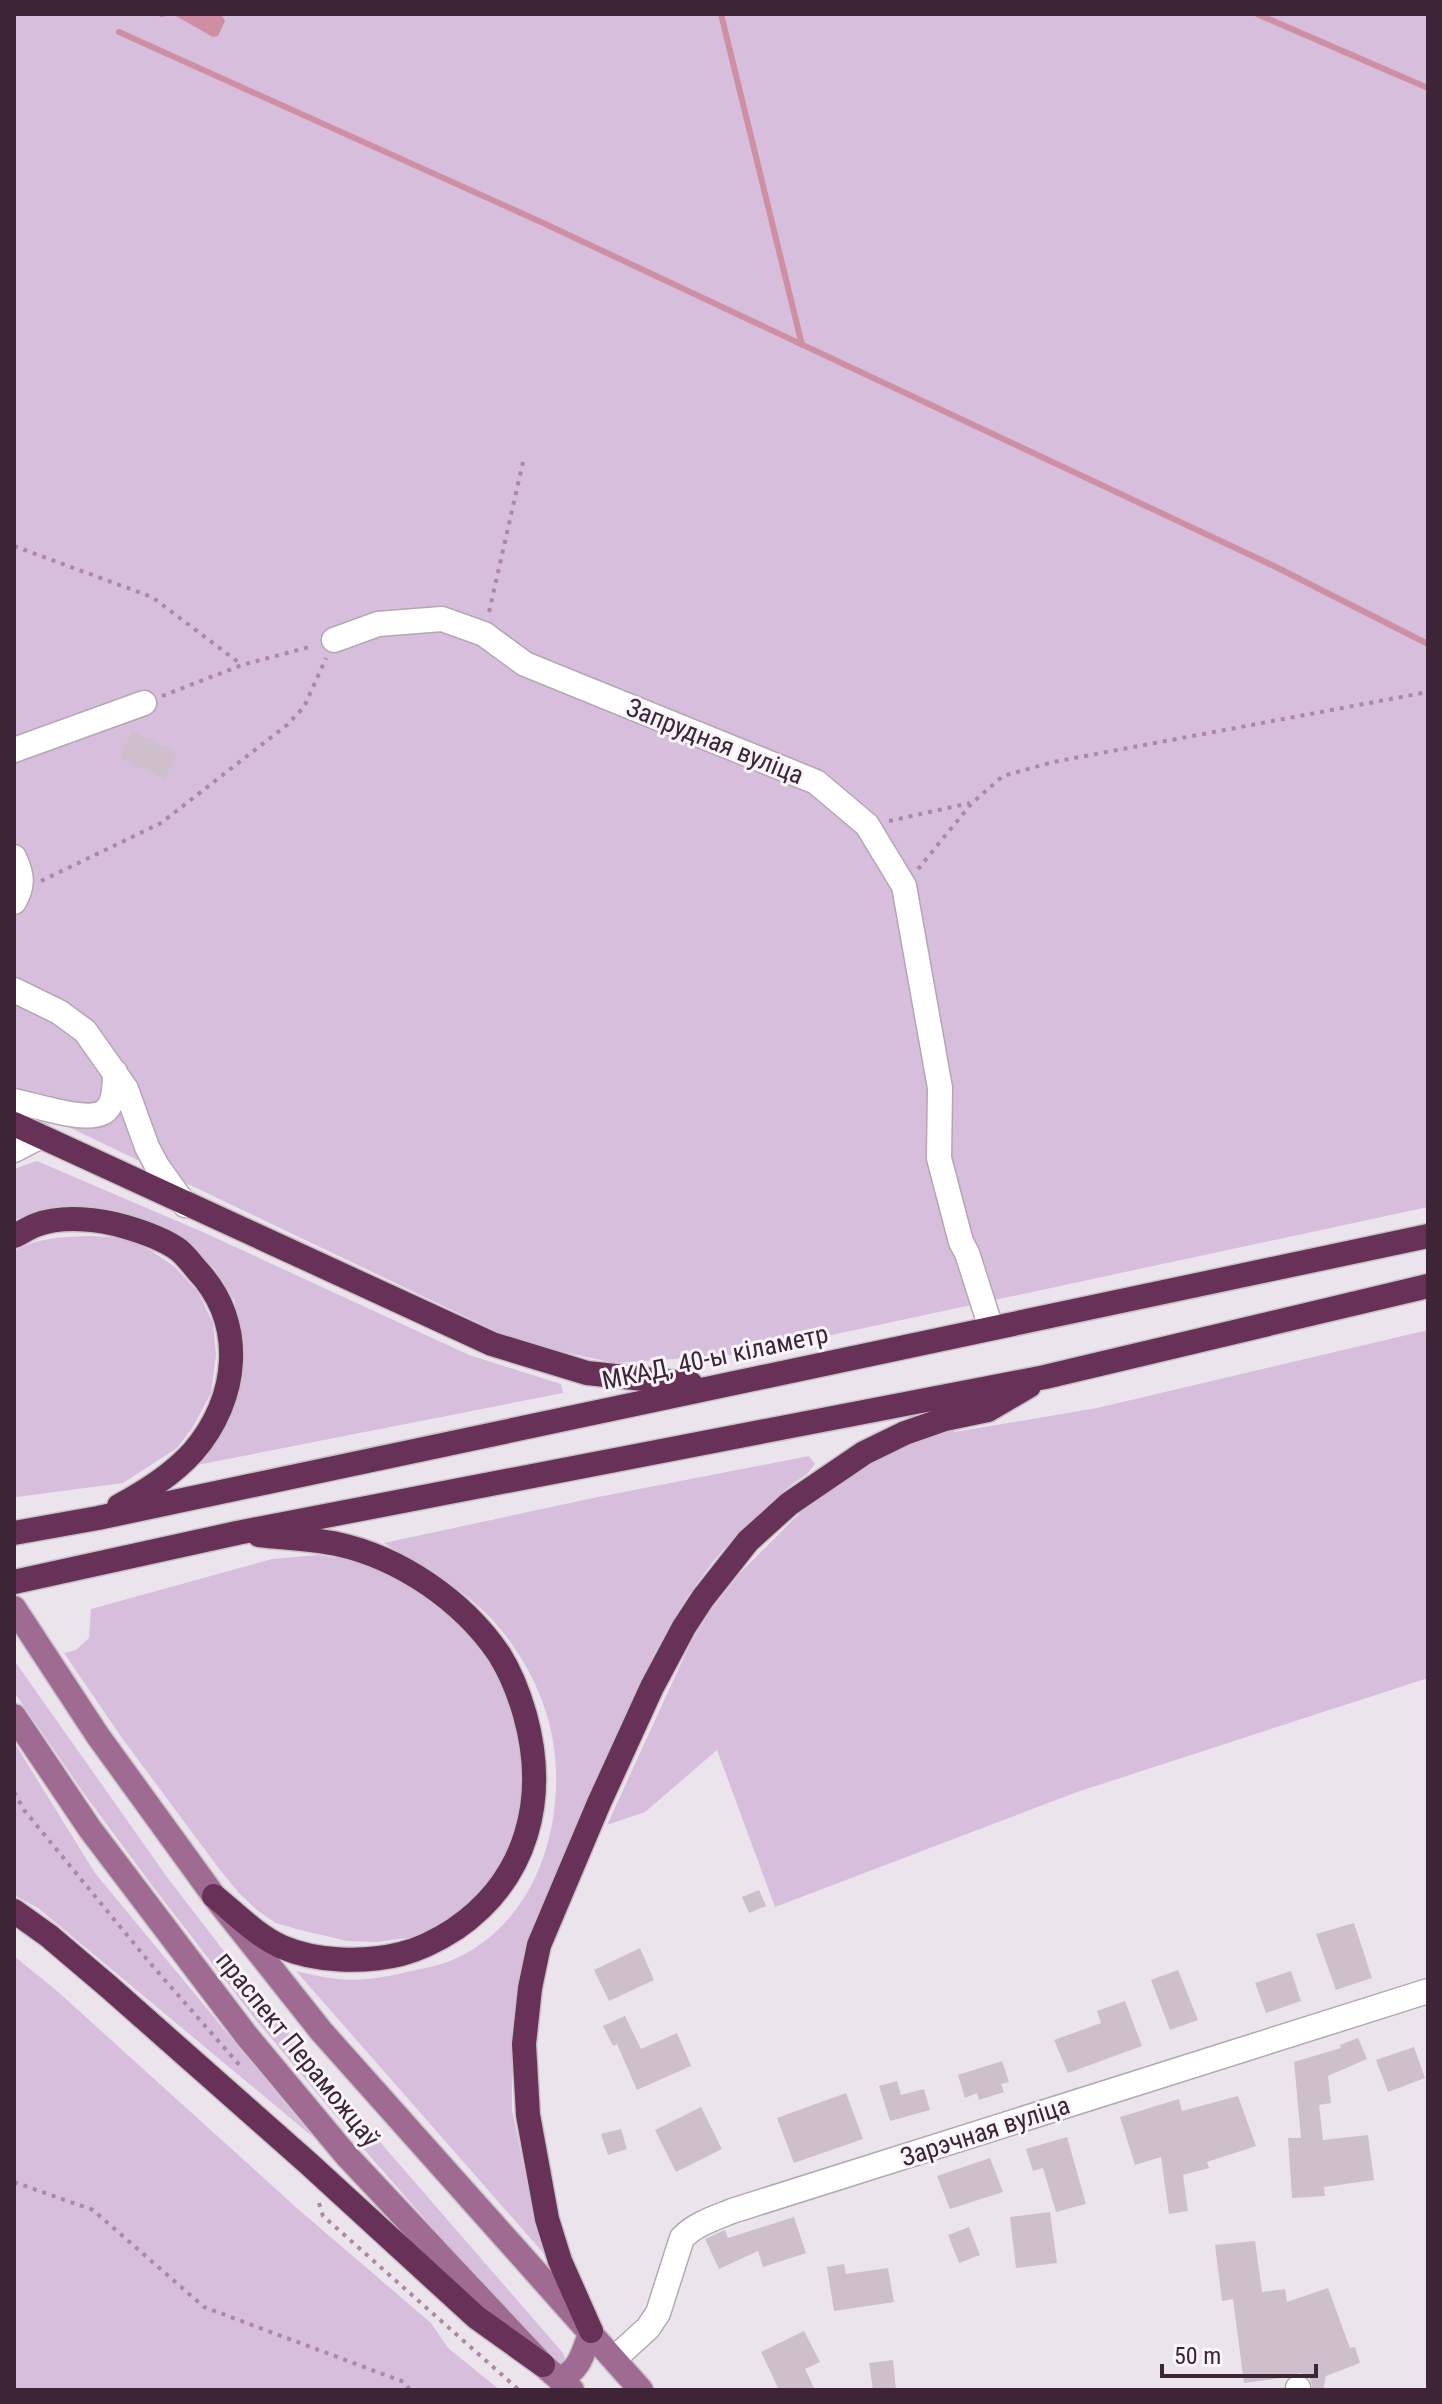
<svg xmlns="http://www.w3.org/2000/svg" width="1442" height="2404" viewBox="0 0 1442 2404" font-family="'Roboto Condensed',sans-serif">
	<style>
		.green { fill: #d6bedc }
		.water { fill: #ce8fa3 }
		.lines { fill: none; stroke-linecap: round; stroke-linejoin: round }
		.stream { stroke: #ce8fa3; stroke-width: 6 }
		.building { fill: #cdc0cc }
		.minor-casing { stroke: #b4a7b2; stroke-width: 27 }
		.major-casing { stroke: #c9c2c7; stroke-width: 27 }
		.highway-casing { stroke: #c9c2c7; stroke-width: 27 }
		.path { stroke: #ae86a6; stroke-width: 4; stroke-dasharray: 4 6; stroke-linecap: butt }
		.minor { stroke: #fff; stroke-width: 24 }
		.major { stroke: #a06b92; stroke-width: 24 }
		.highway { stroke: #683157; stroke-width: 24 }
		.labels { text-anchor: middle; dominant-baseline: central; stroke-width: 6; stroke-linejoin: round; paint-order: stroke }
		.street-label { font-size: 26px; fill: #3d2437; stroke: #f9f4f9 }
	</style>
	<rect width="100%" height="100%" fill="#ece4ec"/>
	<path class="green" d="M14,14H1428V1207L743,1354L615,1363L521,1343L14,1101Z
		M37,1161L205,1233L469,1355L561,1384L563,1393L192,1466L240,1375L243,1340L234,1300L214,1268L172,1233L116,1210L52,1208L14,1220V1169Z
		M92,1236L124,1238L150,1250L175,1267L198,1292L213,1323L216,1355L211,1393L193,1427L177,1448L123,1483L17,1497L14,1494V1252C37,1237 65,1237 92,1236Z
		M1428,1330V1678L1077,1792L775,1907L717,1750L645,1812L607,1825L690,1644L711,1610L739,1574L802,1511L870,1459L945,1427L955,1432L1097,1408Z
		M809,1456L815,1464L807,1474L791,1485L743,1529L715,1559L685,1600L654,1654L620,1730L512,2044V2110L528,2187L553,2264L296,1971C310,1974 324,1978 338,1979C363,1982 391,1976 416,1970C425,1968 436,1966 445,1963C513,1938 549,1871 555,1802C561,1745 545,1690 511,1643C478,1595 432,1573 384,1543L598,1497Z
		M318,1555L350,1560L384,1571L450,1608L505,1670L533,1774L499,1878L446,1923L413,1937L377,1942L347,1941L296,1929L276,1923L258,1911L239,1893L220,1870L122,1738L64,1653L76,1650L89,1638L91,1609L272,1559Z
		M14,1660L167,1877L263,2002L367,2127L563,2353L565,2358L562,2363L549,2361L355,2139L252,2015L154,1888L85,1795L14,1692Z
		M14,1742L95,1873L313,2137L38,1908L14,1895Z
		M14,1956L57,1991L299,2210L431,2323L448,2348L500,2390H14Z"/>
	<path class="water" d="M158,14H221L225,21L218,36L213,37L174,15L160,17Z"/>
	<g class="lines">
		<path class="stream" d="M721,14L802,345
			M1257,14L1428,88
			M119,32L541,222L1274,566L1428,644"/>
	</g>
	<path class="building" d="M132,731L177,752L165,779L120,758Z
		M759,1890L766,1906L749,1913L742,1897Z
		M1354,1923L1372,1978L1336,1990L1316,1934Z
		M640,1948L654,1980L609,2001L594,1970Z
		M1178,1970L1198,2020L1170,2030L1151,1980Z
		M1291,1971L1301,2001L1266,2013L1255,1983Z
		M1125,2001L1142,2046L1068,2073L1054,2040L1101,2023L1097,2011Z
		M625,2016L641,2049L677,2033L691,2066L637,2090L617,2044L613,2046L603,2026Z
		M1358,2038L1367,2059L1328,2076L1331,2103L1319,2105L1323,2140L1368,2135L1374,2180L1324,2187L1325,2196L1292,2198L1288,2138H1301L1294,2062L1341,2048L1340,2045Z
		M1414,2047L1425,2078L1388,2092L1376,2060Z
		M1002,2061L1009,2082L1001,2084L1004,2092L979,2100L977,2093L965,2098L958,2075Z
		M897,2081L901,2095L924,2089L930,2110L890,2121L879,2086Z
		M846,2093L863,2139L794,2163L777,2118Z
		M1238,2096L1256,2146L1207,2162L1209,2168L1183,2175L1188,2211L1169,2214L1161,2157L1135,2165L1120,2117L1179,2099L1182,2111Z
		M701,2107L722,2149L676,2172L655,2130Z
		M621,2129L627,2149L608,2155L601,2134Z
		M1067,2137L1086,2204L1056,2212L1043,2168L1033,2171L1026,2149Z
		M990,2158L1003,2192L950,2209L937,2176Z
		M1050,2212L1057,2263L1016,2268L1010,2217Z
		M794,2217L806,2253L763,2267L758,2251L719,2269L705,2239L725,2230L728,2238Z
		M969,2227L980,2255L959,2263L948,2235Z
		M1255,2241L1262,2292L1285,2289L1287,2302L1328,2288L1350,2348L1355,2347L1360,2363L1326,2376L1323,2390H1313L1309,2375L1299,2373L1288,2377L1244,2383L1233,2299L1222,2301L1215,2245Z
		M844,2264L846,2274L888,2268L894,2302L834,2311L827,2267Z
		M804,2331L820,2362L805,2369L815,2390H779L761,2352Z
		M893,2360L896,2390H873L869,2363Z"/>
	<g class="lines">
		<g class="minor-casing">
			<path id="minor" d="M334,640L378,624L442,619L484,634L525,664L816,782L867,825L904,886L940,1088L939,1158L961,1242L967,1253L991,1328
				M14,750L144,703
				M14,857C22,874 24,885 14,902
				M14,990L59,1012L85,1031L126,1089L147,1147L157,1166L185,1205
				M14,1101C35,1105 83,1122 102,1113C115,1107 115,1083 115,1072
				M14,1150L41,1136
				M615,2358L648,2328L658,2313L682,2238C695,2224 715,2218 732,2211L1428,1991
				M1298,2390V2388"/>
		</g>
		<g class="major-casing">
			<path id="major" d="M14,1608L98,1736L214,1896L321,2031L641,2390
				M14,1716L90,1829L246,2035L346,2155L543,2365L572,2390
				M559,2379C581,2370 583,2352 591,2331"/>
		</g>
		<g class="highway-casing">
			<path id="highway" d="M14,1124L492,1344L587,1373L691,1384
				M14,1236C21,1233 28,1228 36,1225C62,1215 100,1219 126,1227C143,1232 161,1238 176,1248C184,1253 191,1263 197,1270C247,1323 239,1399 193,1452C172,1475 146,1491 119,1506
				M14,1533L98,1518L1428,1236
				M14,1582L237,1533L1045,1377L1428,1286
				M214,1896C235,1913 257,1936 282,1947C316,1962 365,1963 401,1954C421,1949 438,1940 455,1929C528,1879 548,1798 525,1715C519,1694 511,1673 499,1654C463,1601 401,1558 337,1544C312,1539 285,1538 259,1535
				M14,1911L49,1936L109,1987L308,2163L476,2317L543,2365
				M591,2331L560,2261L547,2219L528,2115L524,2044L530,1988L539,1945L599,1803L652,1687L684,1627L703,1598L748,1541L789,1504L864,1453L905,1433L945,1419L988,1410L1029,1386"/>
		</g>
		<path class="path" d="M14,546L152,597L242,665
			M489,612L523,462
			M162,696L242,665L313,646
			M889,821L970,803
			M918,869L972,803L1003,776L1053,762L1428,692
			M41,881L161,823L287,725L304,707L326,658
			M14,1792L24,1810L150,1963L242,2068
			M14,2182L93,2210L204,2307L404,2382L410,2390
			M319,2203L323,2216L519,2390"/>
		<use href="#minor" class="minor"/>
		<use href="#major" class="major"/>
		<use href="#highway" class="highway"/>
	</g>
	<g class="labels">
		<g class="street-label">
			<text transform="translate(715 741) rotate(22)">Запрудная вуліца</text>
			<text transform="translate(715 1357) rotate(-12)">МКАД, 40-ы кіламетр</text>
			<text transform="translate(298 2049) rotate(51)">праспект Пераможцаў</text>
			<text transform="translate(985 2131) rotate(-18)">Зарэчная вуліца</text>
		</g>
	</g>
	<rect width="1442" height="2404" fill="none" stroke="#3d2437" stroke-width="32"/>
	<path d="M1162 2364v12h154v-12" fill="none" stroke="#3d2437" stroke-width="4"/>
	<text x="1174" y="2364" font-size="24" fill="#3d2437" stroke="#f9f4f9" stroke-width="6" paint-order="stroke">50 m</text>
</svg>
